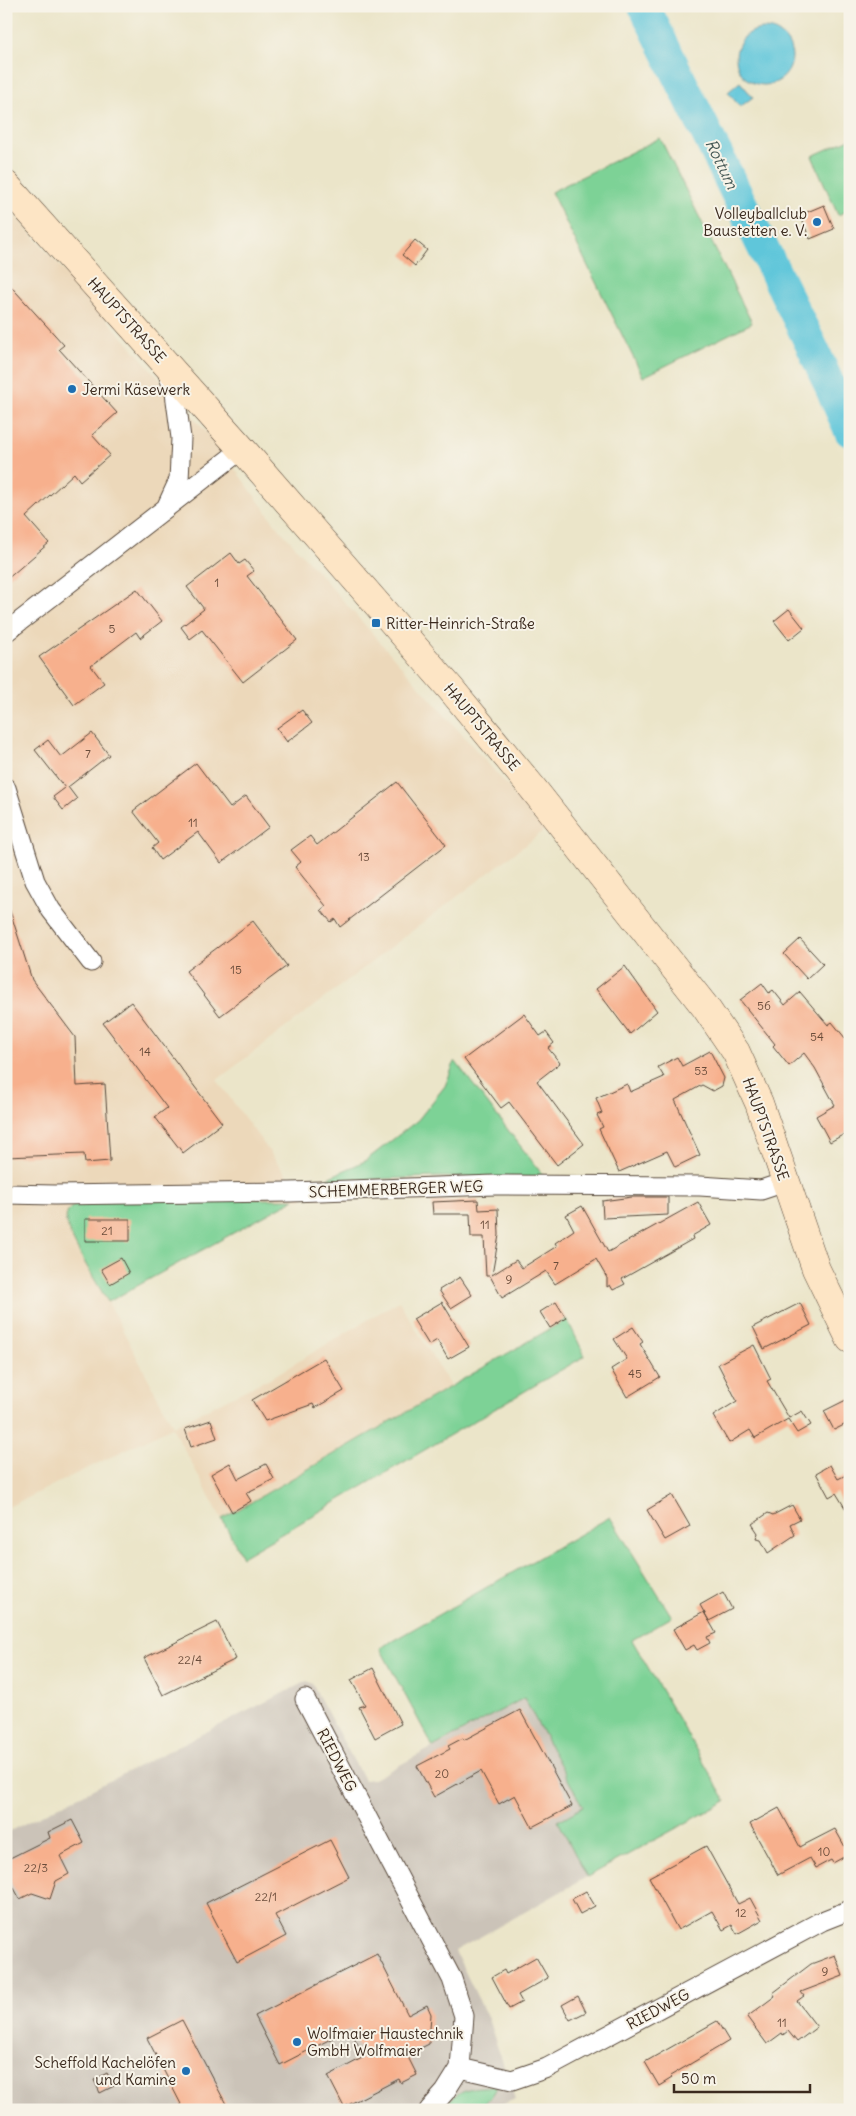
<svg xmlns="http://www.w3.org/2000/svg" width="856" height="2116" viewBox="0 0 856 2116" font-family="Delius,sans-serif">
	<style>
		.built { fill: #ecd8ba }
		.industrial { fill: #cbc3b8 }
		.green { fill: #7dd296; stroke: #5c7e5a }
		.water { fill: #5ec6da; stroke: #4c787c }
		.lines { fill: none; stroke-linecap: round; stroke-linejoin: round }
		.river { stroke: #5ec6da; stroke-width: 32 }
		.building { fill: #f7b08d }
		.street-casing { stroke: #554638; stroke-width: 21 }
		.secondary-casing { stroke: #554638; stroke-width: 29 }
		.street { stroke: #fff; stroke-width: 19 }
		.secondary { stroke: #fde5c5; stroke-width: 28 }
		.poi-dot { fill: #1f6fb2; stroke: #f7f3e8; stroke-width: 2 }
		.labels { text-anchor: middle; dominant-baseline: central; stroke-width: 4; stroke-linejoin: round; paint-order: stroke }
		.number-label { font-size: 12px; fill: #6a4c3a }
		.poi-label { font-size: 15px; fill: #3b2a1e; stroke: #f7f3e8; text-anchor: start }
		.street-label { font-size: 15px; fill: #3b2a1e; stroke: #f7f3e8 }
		.water-label { font-size: 16px; font-style: italic; fill: #465956; stroke: #f7f3e8 }
	</style>
	<rect width="100%" height="100%" fill="#f7f3e8"/>
	<filter id="ink" filterUnits="userSpaceOnUse"><feTurbulence type="fractalNoise" baseFrequency=".02" numOctaves="2"/><feDisplacementMap in="SourceGraphic" scale="10" xChannelSelector="R" yChannelSelector="G"/><feConvolveMatrix kernelMatrix="1 2 1 2 8 2 1 2 1" color-interpolation-filters="sRGB"/></filter>
	<filter id="wash" filterUnits="userSpaceOnUse"><feTurbulence type="fractalNoise" baseFrequency=".0096" numOctaves="4" result="noise"/><feDisplacementMap in="SourceGraphic" scale="20" xChannelSelector="R" yChannelSelector="G"/><feGaussianBlur stdDeviation="1.12" result="paint"/><feColorMatrix in="noise" values="0 0 0 0 0 0 0 0 0 0 0 0 0 0 0 0 0 1.4 0 .05"/><feComposite in="paint" operator="in"/></filter>
	<g filter="url(#wash)">
		<rect width="100%" height="100%" fill="#ebe5c9"/>
		<path class="built" d="M6,205L216,443L276,525L546,829L217,1080L304,1199H294L108,1302L173,1426L274,1376L399,1301L451,1387L222,1519L172,1427L6,1508Z"/>
		<path class="industrial" d="M307,1681L312,1684L364,1780L374,1779L524,1698L583,1808L558,1822L587,1877L455,1951L488,2019L515,2099L490,2110H6V1833Z"/>
		<path class="green" d="M660,138L752,323L643,377L551,192Z
			M850,139V210L838,215L812,156Z
			M455,1061L545,1178L438,1177L321,1181L365,1161L418,1120L445,1086Z
			M295,1199L108,1302C100,1288 63,1230 66,1218C67,1209 74,1205 80,1200Z
			M567,1319L585,1356L242,1557L222,1519Z
			M610,1517L672,1617L632,1640L726,1801L587,1877L558,1821L583,1807L524,1698L433,1747L380,1648Z
			M497,2087C488,2110 463,2110 443,2110C456,2088 473,2086 497,2087Z"/>
		<path class="water" d="M736 57a28 28 0 1 1 56 0a28 28 0 1 1-56 0Z
			M740,82L753,97L740,107L728,92Z"/>
		<g class="lines">
			<path class="river" d="M644,6L814,351L850,431"/>
		</g>
		<g id="blocks">
			<path class="building" d="M824,205L834,229L810,239L800,215Z
				M415,240L427,250L415,266L402,255Z
				M6,281L64,345L59,349L117,413L92,435L110,455L80,481L74,473L26,517L49,543L6,580Z
				M231,553L239,564L245,560L254,571L247,576L297,640L243,682L202,630L190,639L181,627L204,609L187,587Z
				M137,589L162,621L140,638L136,632L91,666L104,683L74,705L39,657Z
				M789,609L804,628L789,640L774,621Z
				M302,710L312,723L287,742L277,728Z
				M92,733L109,755L68,787L77,799L63,810L53,797L65,788L35,750L48,740L61,757Z
				M196,763L230,808L246,796L269,827L221,863L198,832L160,860L152,848L158,843L133,811Z
				M397,782L446,845L340,927L335,919L331,922L321,910L326,906L295,867L301,862L291,850L310,836L317,845Z
				M9,908L32,980L75,1037L77,1086L105,1084L110,1161L85,1163L84,1154L6,1157V909Z
				M253,921L287,966L220,1016L186,971Z
				M800,939L823,964L807,979L784,954Z
				M625,966L657,1011L630,1034L596,989Z
				M762,983L769,993L773,990L785,1005L800,992L828,1025L832,1022L850,1044V1135L848,1132L830,1142L816,1116L835,1105L815,1068L804,1053L789,1066L773,1046L775,1044L740,1000Z
				M131,1002L222,1123L183,1153L155,1117L167,1108L103,1023Z
				M524,1014L540,1036L546,1032L554,1043L548,1048L560,1063L537,1081L584,1144L557,1165L509,1102L501,1108L464,1059Z
				M710,1051L724,1078L722,1086L713,1091L702,1085L675,1100L700,1155L675,1167L667,1151L619,1172L599,1129L603,1127L597,1115L602,1113L596,1098L627,1084L630,1092L664,1077L658,1067L677,1057L682,1066Z
				M632,1197H668V1215L603,1218L602,1201Z
				M478,1200L479,1210L498,1209L499,1235L492,1275L516,1260L522,1268L557,1246L555,1243L574,1230L566,1215L582,1206L608,1252L698,1202L711,1225L692,1236L693,1239L622,1279L625,1284L613,1290L610,1285L607,1287V1278L596,1259L555,1284L546,1271L502,1298L490,1276H486L484,1237H471L470,1214H433L432,1202Z
				M85,1219H130V1241H85Z
				M121,1258L129,1273L110,1284L101,1269Z
				M460,1277L472,1295L451,1308L439,1290Z
				M442,1302L469,1347L448,1359L437,1340L429,1345L413,1319Z
				M556,1302L566,1318L550,1328L540,1312Z
				M800,1303L811,1325L764,1349L753,1327Z
				M633,1327L643,1342L640,1344L660,1377L627,1397L611,1369L627,1359L614,1339Z
				M754,1345L771,1379L767,1381L789,1418L802,1411L811,1425L797,1433L788,1419L755,1438L750,1430L729,1443L713,1416L737,1401L718,1364Z
				M324,1358L344,1391L315,1408L313,1404L265,1421L252,1400Z
				M850,1398V1422L834,1430L824,1411Z
				M211,1420L217,1438L191,1447L185,1429Z
				M230,1463L238,1479L266,1464L274,1479L246,1493L251,1501L232,1512L211,1474Z
				M830,1465L838,1479L850,1473V1516L836,1493L829,1497L816,1473Z
				M672,1495L690,1526L665,1540L647,1510Z
				M792,1505L800,1519L790,1524L795,1535L768,1553L761,1540L756,1539L758,1533L752,1524L768,1513L773,1515Z
				M723,1592L732,1609L709,1621L700,1605Z
				M704,1612L716,1633L707,1637L710,1643L697,1650L694,1645L685,1650L673,1629Z
				M217,1622L236,1659L163,1695L144,1658Z
				M373,1668L401,1724L375,1738L359,1707L365,1705L351,1680Z
				M520,1710L572,1806L532,1827L515,1795L499,1804L481,1771L434,1797L417,1766L450,1749L448,1746L463,1738L464,1740Z
				M779,1808L800,1847L835,1829L849,1854L833,1863L831,1860L816,1868L810,1858L778,1875L750,1824Z
				M72,1820L84,1843L60,1856L69,1874L56,1881L50,1899L32,1893L20,1899L10,1881L6,1883V1860L50,1838L48,1832Z
				M330,1840L349,1877L275,1915L286,1936L237,1962L206,1903Z
				M706,1846L738,1904L750,1898L762,1920L737,1934L732,1925L723,1930L712,1911L678,1930L649,1877Z
				M586,1891L595,1906L580,1914L572,1899Z
				M377,1954L408,2015L427,2005L431,2014L429,2044L407,2055L417,2075L401,2083L399,2079L344,2107L328,2076L364,2057L350,2029L280,2065L255,2016Z
				M835,1955L843,1976L801,1992L804,1996L797,2001L817,2027L797,2042L788,2031L783,2035L782,2033L767,2044L747,2017L775,1996L773,1993L811,1964Z
				M536,1957L548,1978L518,1995L522,2002L509,2009L492,1977L504,1970L506,1974Z
				M578,1996L586,2012L570,2020L562,2005Z
				M182,2020L226,2104L223,2106L225,2110H184L147,2038Z
				M717,2021L729,2041L670,2076L672,2078L659,2086L645,2062Z
				M107,2073L114,2086L100,2093L94,2080Z"/>
		</g>
	</g>
	<g filter="url(#ink)">
		<use href="#blocks" fill-opacity="0" stroke="#554638" stroke-width="1"/>
		<g class="lines">
			<g class="street-casing">
				<path id="street" d="M167,506L179,480L181,438L175,393L167,371
					M6,632L242,449
					M6,788L35,881L51,910L91,962
					M6,1194L55,1195L291,1192L495,1185L700,1186L761,1190L785,1182
					M305,1699L452,1979L464,2016L460,2068L445,2092L429,2110
					M460,2068L512,2080L547,2068L822,1921L850,1910"/>
			</g>
			<g class="secondary-casing">
				<path id="secondary" d="M6,185L242,449L450,688L531,786L706,1008L736,1052L759,1103L816,1269L850,1339"/>
			</g>
			<use href="#street" class="street"/>
			<use href="#secondary" class="secondary"/>
		</g>
	</g>
	<g class="poi-dot">
		<circle cx="817" cy="222" r="5"/>
		<circle cx="72" cy="389" r="5"/>
		<rect x="371" y="618" width="10" height="10" rx="2.5"/>
		<circle cx="297" cy="2042" r="5"/>
		<circle cx="186" cy="2071" r="5"/>
	</g>
	<g class="labels">
		<g class="number-label">
			<text x="217" y="582">1</text>
			<text x="112" y="628">5</text>
			<text x="88" y="753">7</text>
			<text x="193" y="822">11</text>
			<text x="364" y="856">13</text>
			<text x="236" y="969">15</text>
			<text x="764" y="1005">56</text>
			<text x="817" y="1036">54</text>
			<text x="145" y="1051">14</text>
			<text x="701" y="1070">53</text>
			<text x="485" y="1224">11</text>
			<text x="107" y="1230">21</text>
			<text x="556" y="1265">7</text>
			<text x="509" y="1279">9</text>
			<text x="635" y="1373">45</text>
			<text x="190" y="1659">22/4</text>
			<text x="442" y="1773">20</text>
			<text x="824" y="1851">10</text>
			<text x="36" y="1867">22/3</text>
			<text x="266" y="1896">22/1</text>
			<text x="741" y="1912">12</text>
			<text x="825" y="1971">9</text>
			<text x="782" y="2022">11</text>
		</g>
		<g class="poi-label">
			<text x="807" y="213" text-anchor="end">Volleyballclub<tspan x="807" dy="17">Baustetten e. V.</tspan></text>
			<text x="82" y="389">Jermi Käsewerk</text>
			<text x="386" y="623">Ritter-Heinrich-Straße</text>
			<text x="307" y="2033">Wolfmaier Haustechnik<tspan x="307" dy="17">GmbH Wolfmaier</tspan></text>
			<text x="176" y="2062" text-anchor="end">Scheffold Kachelöfen<tspan x="176" dy="17">und Kamine</tspan></text>
		</g>
		<g class="street-label">
			<text transform="translate(127 320) rotate(48)">HAUPTSTRASSE</text>
			<text transform="translate(482 727) rotate(50)">HAUPTSTRASSE</text>
			<text transform="translate(766 1129) rotate(70)">HAUPTSTRASSE</text>
			<text transform="translate(396 1189) rotate(-2)">SCHEMMERBERGER WEG</text>
			<text transform="translate(337 1760) rotate(63)">RIEDWEG</text>
			<text transform="translate(658 2009) rotate(-28)">RIEDWEG</text>
		</g>
		<g class="water-label">
			<text transform="translate(722 164) rotate(64)">Rottum</text>
		</g>
	</g>
	<rect width="856" height="2116" fill="none" stroke="#f7f3e8" stroke-width="25"/>
	<path d="M674 2084v8h136v-8" fill="none" stroke="#3b2a1e" stroke-width="2.5"/>
	<text x="681" y="2084" font-size="15" fill="#3b2a1e" stroke="#f7f3e8" stroke-width="4" paint-order="stroke">50 m</text>
</svg>
